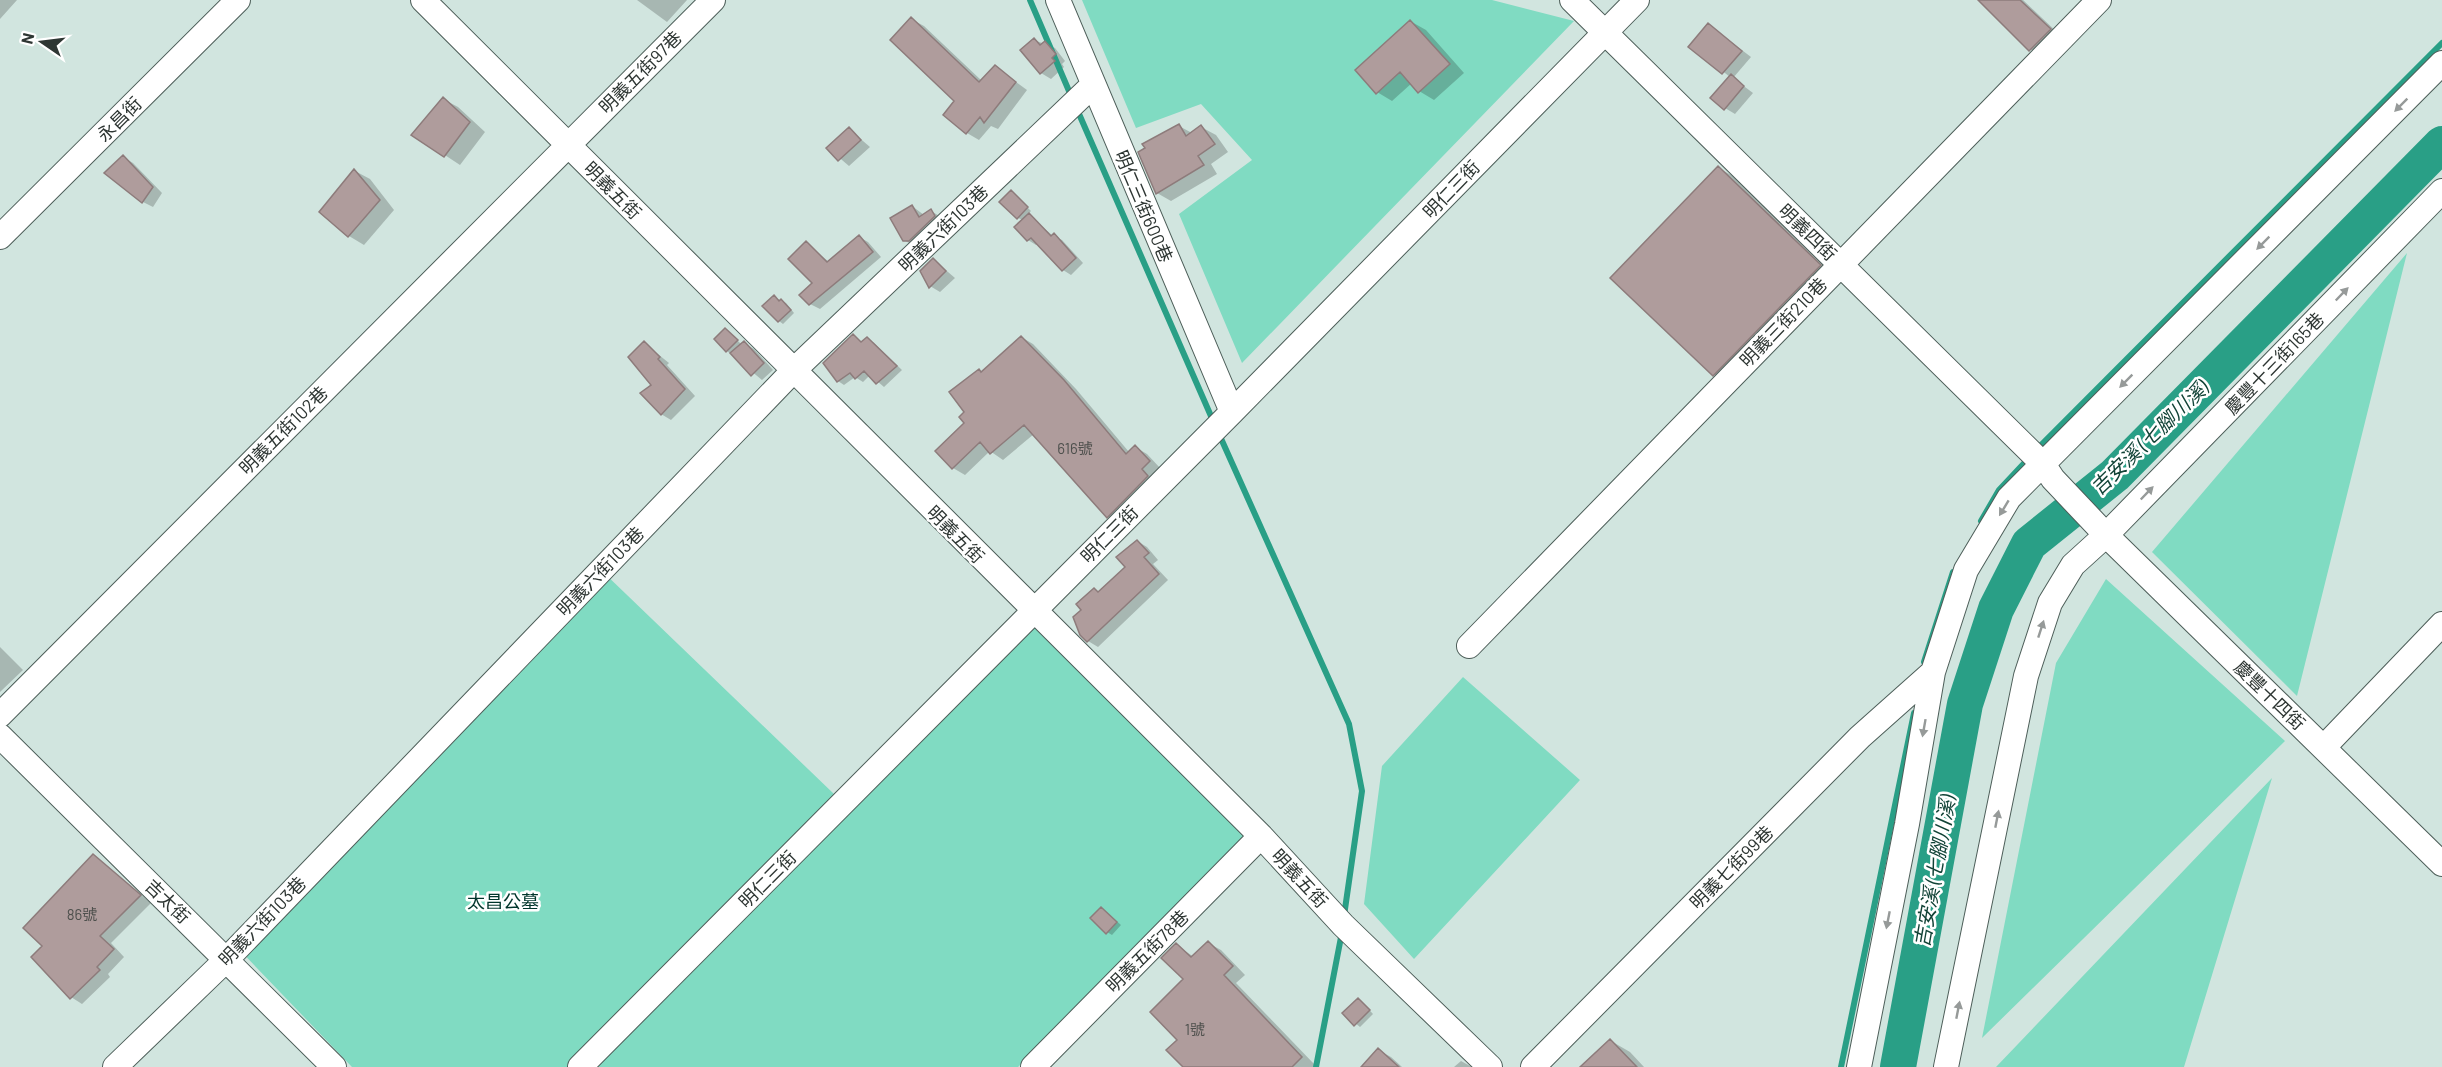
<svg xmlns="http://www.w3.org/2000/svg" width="2442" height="1067" viewBox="0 0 2442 1067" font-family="Barlow,'Noto Sans TC',sans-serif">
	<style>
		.green { fill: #80dbc2 }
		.shadow { fill: #0003 }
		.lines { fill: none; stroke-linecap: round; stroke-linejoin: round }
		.stream { stroke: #299f86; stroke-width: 6 }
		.river { stroke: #299f86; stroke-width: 36 }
		.building { fill: #af9c9c; stroke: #8d7b7b; stroke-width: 1.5 }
		.minor-casing { stroke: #4d5e59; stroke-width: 26 }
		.minor { stroke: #fff; stroke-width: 24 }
		.oneway { fill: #969a99 }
		.labels { text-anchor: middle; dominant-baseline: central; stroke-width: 5; stroke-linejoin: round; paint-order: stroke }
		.number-label { font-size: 15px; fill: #4e504d }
		.street-label { font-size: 18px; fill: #2e3633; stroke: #fff }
		.park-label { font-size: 18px; fill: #00352b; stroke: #fff }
		.water-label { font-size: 20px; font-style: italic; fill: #124337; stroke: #fff }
	</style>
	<rect width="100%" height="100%" fill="#d1e5df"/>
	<path class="green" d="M1082,0H1492L1574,21L1242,363L1179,214L1252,160L1201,104L1136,128Z
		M2407,253L2297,696L2152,552Z
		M600,569L834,794L571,1067H352L233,943Z
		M2106,579L2285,741L1982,1038L2056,663Z
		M1032,619L1253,835L1018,1067H594Z
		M1463,677L1580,780L1414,959L1364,904L1382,766Z
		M2272,778L2184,1067H1996Z"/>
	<path class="shadow" d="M0,0H17L0,19Z
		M637,0H687L667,22Z
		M1980,0H2023L2061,36L2041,56L2030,49Z
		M911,19L924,26L982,81L995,67L1027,90L998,129L991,126L979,140L967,133L956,100Z
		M1410,21L1426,30L1464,73L1434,100L1419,91L1412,83L1392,101L1377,92Z
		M1709,25L1751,57L1733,78L1753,93L1735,114L1725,108L1730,77L1691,46Z
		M1034,40L1055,48L1065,61L1062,64L1064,67L1051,79L1041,73Z
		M443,99L458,107L485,132L460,165L413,134Z
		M1179,126L1192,133L1201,127L1216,135L1228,152L1211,164L1217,174L1171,201L1157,193Z
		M849,129L870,147L849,166L828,148Z
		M123,157L133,163L162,193L153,207L143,202Z
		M1718,168L1739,179L1840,277L1734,386L1714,374Z
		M355,171L370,179L394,210L364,245L349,236Z
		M1015,195L1031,211L1028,214L1053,236L1062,240L1083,263L1071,275L1063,270L1038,243L1036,245L1028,240L1016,227L1023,220L1018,218Z
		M912,206L924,215L931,211L941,217L914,246L904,240Z
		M859,237L868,242L881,257L820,309L810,304L801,295L814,283L806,243L829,262Z
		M934,260L955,278L940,292L930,286Z
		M774,297L786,303L794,313L783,324L779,321Z
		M726,329L742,345L744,343L754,349L773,370L762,380L727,351Z
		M853,336L863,343L867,339L874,343L902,370L884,387L870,375L863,382L855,377L844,385L838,381Z
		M1021,337L1033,344L1076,389L1129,452L1135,447L1147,454L1161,469L1119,523L1108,517L1034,434L1003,460L990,451L965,475L953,468L937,451L966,423L979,370L983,373Z
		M644,343L669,363L667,365L695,396L671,420L661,414Z
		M1137,541L1147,547L1158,560L1153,564L1168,580L1098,647L1088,641L1083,610L1094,590L1100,593L1127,567Z
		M0,647L23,670L0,692Z
		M93,856L151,903L111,943L124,957L108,974L110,977L82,1004L71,997L44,946Z
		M1102,908L1121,925L1112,935L1107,932Z
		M1208,943L1221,950L1245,975L1236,983L1315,1065L1313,1067H1184L1179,1040L1185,979L1176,945L1194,957Z
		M1363,1003L1373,1014L1360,1027L1344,1014Z
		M1611,1041L1630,1052L1644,1067H1582Z
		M1378,1050L1391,1057L1402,1067H1365Z
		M1461,1061L1472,1067H1454Z"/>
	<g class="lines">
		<path class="stream" d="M1030,0L1072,98
			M1076,107L1214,423
			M1219,434L1349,724L1362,791L1344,916
			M2036,450L2442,43
			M1981,521L1999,490L2029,458
			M1924,662L1953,572
			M1316,1067L1342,932
			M1841,1067L1914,713"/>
		<path class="river" d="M1898,1067L1965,704L1996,609L2029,544L2115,475L2442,144"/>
	</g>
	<path class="building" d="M1978,0H2020L2051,29L2029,51Z
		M911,17L979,82L995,65L1016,82L984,123L980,117L966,134L943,115L954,101L890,40Z
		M1410,20L1450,64L1418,93L1400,72L1376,94L1355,70Z
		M1708,23L1742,51L1722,74L1688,47Z
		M1034,38L1040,45L1045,41L1056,54L1052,58L1055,61L1040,74L1020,50Z
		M1731,74L1744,86L1724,110L1710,98Z
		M443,97L470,122L444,157L411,135Z
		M1179,124L1186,136L1201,125L1215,144L1198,156L1204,165L1156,194L1138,152L1145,148L1142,144Z
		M849,127L861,140L838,161L826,148Z
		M123,155L153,187L142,203L104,173Z
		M1718,166L1821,265L1713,376L1610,278Z
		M354,169L380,200L348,237L319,212Z
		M1011,190L1028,207L1017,219L999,202Z
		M912,205L919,217L931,209L935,216L909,241H903L890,218Z
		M1029,213L1051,236L1054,233L1076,258L1062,271L1031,238L1027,241L1014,227Z
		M859,235L873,252L809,305L799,295L812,283L788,259L806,241L827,262Z
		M933,258L946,271L929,288L920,271Z
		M774,295L779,301L781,299L791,310L778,322L762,306Z
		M725,328L738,340L726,352L714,339Z
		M853,334L861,342L867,337L897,366L876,384L864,371L855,379L850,373L837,382L823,363Z
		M1021,336L1064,380L1126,454L1135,445L1150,461L1142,469L1148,476L1107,518L1024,425L990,454L980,442L952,469L935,451L964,423L959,417L964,412L949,392L979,369L981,372Z
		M644,341L660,357L658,359L685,389L661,415L640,393L651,385L628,357Z
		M744,341L764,363L751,376L730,353Z
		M1137,540L1149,553L1144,557L1159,574L1087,642L1080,635L1073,617L1081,610L1076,604L1094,588L1098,592L1125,567L1116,557Z
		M93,854L141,895L100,936L114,949L97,967L100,970L70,999L31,957L42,946L23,928Z
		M1101,907L1117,922L1106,934L1090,918Z
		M1208,941L1233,966L1224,975L1302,1057L1292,1067H1183L1166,1050L1177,1040L1150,1012L1183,979L1161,958L1176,943L1191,957Z
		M1358,998L1370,1010L1354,1026L1342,1013Z
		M1610,1039L1637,1067H1580Z
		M1378,1048L1399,1067H1361Z"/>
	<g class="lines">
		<g class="minor-casing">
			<path id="minor" d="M423,0L1261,836L1343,925L1490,1067
				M1058,0L1232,412
				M1572,0L2043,464L2053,479L2106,535L2442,864
				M0,237L238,0
				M1469,646L2099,0
				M0,715L713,0
				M0,736L334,1067
				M2324,747L2442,624
				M115,1067L227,959L793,371L1093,85
				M580,1067L1232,412L1637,0
				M1033,1067L1261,836
				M1533,1067L1860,737L1933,672
				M1859,1067L1907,824L1933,672L1966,570L2009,498L2442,63
				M1946,1067L2026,676L2050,603L2073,565L2106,535L2442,191"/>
		</g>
		<use href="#minor" class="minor"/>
	</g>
	<defs><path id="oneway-solid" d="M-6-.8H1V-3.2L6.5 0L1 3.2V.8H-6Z" transform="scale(1.5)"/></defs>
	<g class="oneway">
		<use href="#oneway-solid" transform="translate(2401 105) rotate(135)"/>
		<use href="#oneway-solid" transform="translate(2263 243) rotate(135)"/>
		<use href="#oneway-solid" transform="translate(2342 294) rotate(-46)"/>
		<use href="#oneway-solid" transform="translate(2126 381) rotate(135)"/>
		<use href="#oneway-solid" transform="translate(2147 493) rotate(-46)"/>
		<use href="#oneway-solid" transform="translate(2004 508) rotate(121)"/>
		<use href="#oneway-solid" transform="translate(2041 629) rotate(-72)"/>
		<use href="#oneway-solid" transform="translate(1924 728) rotate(100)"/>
		<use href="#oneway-solid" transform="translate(1997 819) rotate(-79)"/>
		<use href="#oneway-solid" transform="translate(1888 920) rotate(101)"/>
		<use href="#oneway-solid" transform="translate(1958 1010) rotate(-79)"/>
	</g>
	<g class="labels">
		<g class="number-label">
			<text x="1075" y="448">616號</text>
			<text x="82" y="914">86號</text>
			<text x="1195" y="1029">1號</text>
		</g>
		<g class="street-label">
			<text transform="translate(640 72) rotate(-45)">明義五街97巷</text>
			<text transform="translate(119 119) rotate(-45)">永昌街</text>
			<text transform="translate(1451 189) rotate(-46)">明仁三街</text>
			<text transform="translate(613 190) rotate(45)">明義五街</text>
			<text transform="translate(1144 206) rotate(67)">明仁三街600巷</text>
			<text transform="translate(943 228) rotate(-44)">明義六街103巷</text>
			<text transform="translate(1808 232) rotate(44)">明義四街</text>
			<text transform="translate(1783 322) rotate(-46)">明義三街210巷</text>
			<text transform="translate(2274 363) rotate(-46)">慶豐十三街165巷</text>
			<text transform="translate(283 430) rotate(-45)">明義五街102巷</text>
			<text transform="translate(956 534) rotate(45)">明義五街</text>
			<text transform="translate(1109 534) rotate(-45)">明仁三街</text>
			<text transform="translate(600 571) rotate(-46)">明義六街103巷</text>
			<text transform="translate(2270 695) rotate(44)">慶豐十四街</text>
			<text transform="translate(1731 867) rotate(-45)">明義七街99巷</text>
			<text transform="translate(1300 878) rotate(47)">明義五街</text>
			<text transform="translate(767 879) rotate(-45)">明仁三街</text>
			<text transform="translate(168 901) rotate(44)">吉太街</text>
			<text transform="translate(262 921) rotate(-46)">明義六街103巷</text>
			<text transform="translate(1147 951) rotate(-45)">明義五街78巷</text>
		</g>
		<g class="park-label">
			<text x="503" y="901">太昌公墓</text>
		</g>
		<g class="water-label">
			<text transform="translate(2149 437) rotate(-44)">吉安溪 (七腳川溪)</text>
			<text transform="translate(1934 871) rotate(-80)">吉安溪 (七腳川溪)</text>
		</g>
	</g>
	<g transform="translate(42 42) rotate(284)" stroke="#ffffff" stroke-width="4.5" paint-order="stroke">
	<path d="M0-4.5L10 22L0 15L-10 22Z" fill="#2e3633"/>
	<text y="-9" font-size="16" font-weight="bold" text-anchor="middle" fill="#2e3633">N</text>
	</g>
</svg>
